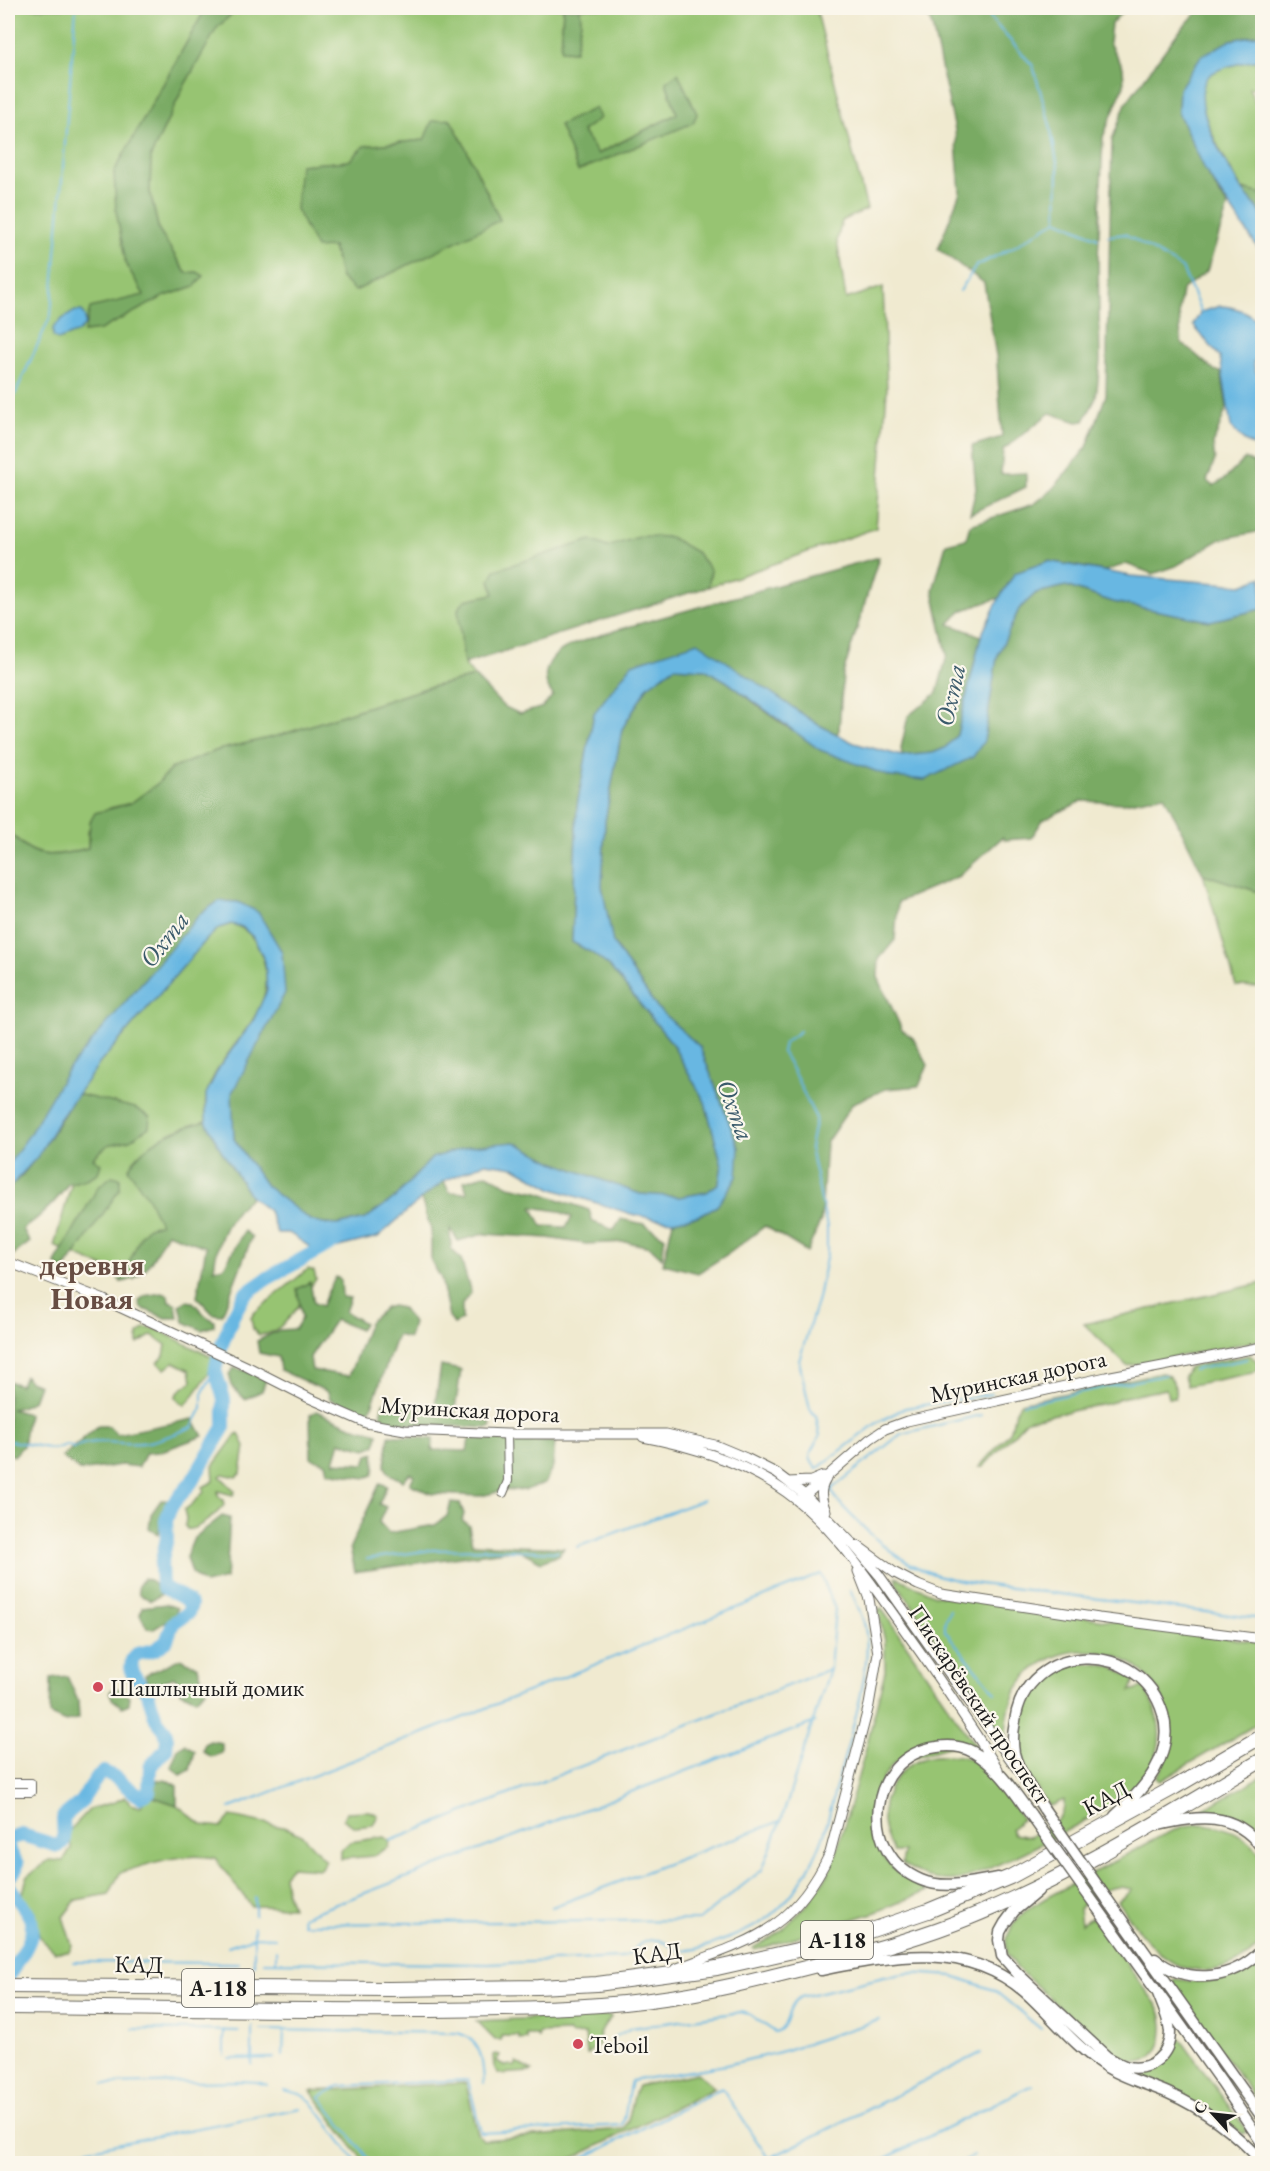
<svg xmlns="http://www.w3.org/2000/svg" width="1270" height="2171" viewBox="0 0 1270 2171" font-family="'EB Garamond',serif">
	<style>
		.green { fill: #97c472; stroke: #5a7047; stroke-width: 1.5; fill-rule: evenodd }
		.forest { fill: #79aa64; stroke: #4a6340; stroke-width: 1.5; fill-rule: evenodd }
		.water { fill: #68b7e2; stroke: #426a7f; stroke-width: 1.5 }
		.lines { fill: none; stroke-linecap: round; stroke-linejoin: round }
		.stream { stroke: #68b7e2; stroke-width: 2 }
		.river { stroke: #68b7e2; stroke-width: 14 }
		.minor-casing { stroke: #66645b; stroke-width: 10 }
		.tertiary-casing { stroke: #66645b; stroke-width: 11 }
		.secondary-casing { stroke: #66645b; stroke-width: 13 }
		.motorway-casing { stroke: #66645b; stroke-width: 16 }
		.minor { stroke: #fff; stroke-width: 8 }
		.tertiary { stroke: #fff; stroke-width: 9 }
		.secondary { stroke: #fff; stroke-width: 10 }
		.motorway { stroke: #fff; stroke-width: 14 }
		.secondary-bridge-casing { stroke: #66645b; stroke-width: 13; stroke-linecap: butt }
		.secondary-bridge { stroke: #fff; stroke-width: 10 }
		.poi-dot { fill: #d1495b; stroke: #fbf7ec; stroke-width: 2 }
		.labels { text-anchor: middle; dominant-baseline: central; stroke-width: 4.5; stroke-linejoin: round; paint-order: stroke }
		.shield { fill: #fbf7ec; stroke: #5f5e5a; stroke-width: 1.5 }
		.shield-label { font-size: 22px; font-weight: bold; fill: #1c1c1c }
		.street-label { font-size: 24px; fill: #1c1c1c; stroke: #fbf7ec }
		.poi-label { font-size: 24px; fill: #1c1c1c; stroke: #fbf7ec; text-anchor: start }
		.water-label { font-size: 26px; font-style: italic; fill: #3a5a6b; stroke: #fbf7ec }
		.district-label { font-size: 30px; font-weight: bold; fill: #674d43; stroke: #fbf7ec }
	</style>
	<rect width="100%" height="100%" fill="#fbf7ec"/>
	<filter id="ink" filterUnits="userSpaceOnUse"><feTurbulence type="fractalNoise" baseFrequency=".0167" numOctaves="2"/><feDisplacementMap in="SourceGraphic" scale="12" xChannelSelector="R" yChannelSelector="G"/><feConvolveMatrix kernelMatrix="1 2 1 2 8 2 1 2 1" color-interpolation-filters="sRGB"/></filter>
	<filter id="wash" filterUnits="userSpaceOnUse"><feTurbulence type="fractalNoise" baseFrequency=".008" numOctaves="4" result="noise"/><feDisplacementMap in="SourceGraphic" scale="24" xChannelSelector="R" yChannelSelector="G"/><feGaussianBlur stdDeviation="1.35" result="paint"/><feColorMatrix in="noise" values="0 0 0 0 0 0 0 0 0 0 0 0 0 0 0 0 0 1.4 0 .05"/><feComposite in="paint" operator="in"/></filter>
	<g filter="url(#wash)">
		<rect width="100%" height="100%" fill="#f0ead0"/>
		<path class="green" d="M8,8H206L114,172L126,264L145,295L91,308L84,332L163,297L194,286L197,272L186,273L159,231L150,192L151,156L182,90L217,27L238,8H563L561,50L574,51L581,22L580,8H816L867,209L842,221L837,240L846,299L883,287L887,390L876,528L708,587L711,570L696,552L642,536L607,548L495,594L465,600L464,664L475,677L426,688L281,735L218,750L171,769L157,784L131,803L110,808L88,830V848C52,857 32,861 8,829ZM666,82L692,123L578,171L560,125L600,118L582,131L597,154L677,114ZM450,119L462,140L500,220L341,278L333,247L300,165L349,161L364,146L424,140Z
			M1262,60V88H1249L1255,102L1262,111V194L1242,189C1230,168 1183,95 1209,75C1221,66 1248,61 1262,60Z
			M1203,874L1262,893V987L1236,986Z
			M232,924C247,929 254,937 260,952C287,1010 221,1043 207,1093C204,1101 206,1112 206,1121L200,1123L203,1141L134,1280L124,1276L121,1282L111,1270L54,1246L83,1143L107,1102L77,1094L99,1064L207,939L219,928Z
			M308,1269L314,1271L316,1279C303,1298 285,1335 259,1335L253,1329L251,1318L254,1313Z
			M1262,1283V1340L1127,1366L1084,1324Z
			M145,1328L156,1329L216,1359C213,1368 191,1401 185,1405L175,1397L179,1391L192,1381L190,1370L174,1362L165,1369L158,1363L164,1356L166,1345L152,1335L138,1344V1334Z
			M1250,1355L1259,1363L1258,1370L1252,1373L1187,1386L1184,1376L1189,1367Z
			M1160,1373C1172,1373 1177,1387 1175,1398H1168L1166,1389L1120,1398L1110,1403L1027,1420L983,1467H979L1010,1432C1015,1419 1011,1415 1021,1403Z
			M239,1434L245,1446L241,1473L236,1477L223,1474L220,1476L235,1491L233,1495L218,1491V1495L223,1500L224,1505C218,1513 197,1531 187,1529L185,1526L186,1518L184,1510C192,1506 197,1498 204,1492L203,1487L214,1481L213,1466L235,1436Z
			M896,1577L935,1595L1262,1643V1721L1160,1781L1156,1778C1169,1758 1174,1735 1167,1712C1150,1647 1062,1628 1021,1683C1009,1699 1006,1720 1006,1740L898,1585Z
			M881,1608L978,1750L954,1745L894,1763L882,1780L874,1801L873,1818L876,1839L885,1859L895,1870L927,1891L876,1912L755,1950L752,1948L771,1938L783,1929L807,1905L827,1876L836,1854L865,1752L885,1671V1641L878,1610Z
			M1074,1663C1100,1663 1113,1665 1135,1679L1131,1691L1143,1687C1166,1720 1165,1752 1141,1785C1134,1795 1118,1801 1107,1808C1071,1829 1035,1848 997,1865C983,1871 968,1879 953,1880C932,1882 920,1874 902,1864L904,1852H893C888,1840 882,1829 883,1816C883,1786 905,1760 935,1756C947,1755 960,1754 971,1760C993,1773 1008,1798 1022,1819L1011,1829L1014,1834L1029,1837C1045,1828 1067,1821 1064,1800L1050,1806C1044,1798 1036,1789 1031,1779C1004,1726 1018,1685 1074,1663Z
			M1262,1776V1840C1247,1824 1223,1817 1202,1810Z
			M148,1795L177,1805L202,1825L221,1827L231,1816L287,1828L302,1835L326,1861L320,1869L291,1867L284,1875L286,1890L292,1907L251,1906L215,1858C183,1852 151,1863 120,1873L109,1894L76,1900L63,1917L72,1945L69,1952H55L39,1937L35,1913L22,1897L27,1877L49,1860L63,1861L71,1848L69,1831L90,1809L115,1802L125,1797L130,1804L140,1807Z
			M370,1811L378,1815L373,1825L355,1827L343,1819L346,1812Z
			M1201,1824C1230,1827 1243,1833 1262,1855V1941C1254,1954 1239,1963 1225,1967C1173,1985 1143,1938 1118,1901L1132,1890C1112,1881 1098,1894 1082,1905L1079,1909L1081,1924L1092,1917L1159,2008C1168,2028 1163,2063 1134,2062C1124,2062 1116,2056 1108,2051L1017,1968L1007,1953L1006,1939L1014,1923L1024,1912L1044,1899L1161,1836L1184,1826Z
			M384,1837L390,1841L389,1847L373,1856L341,1859V1850L350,1842Z
			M1262,1958V2109L1173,1982L1176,1979C1212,1985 1234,1982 1262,1958Z
			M609,2015L611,2017C603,2026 599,2032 598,2045L587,2054L585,2034L570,2035L569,2032L539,2033L538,2039L537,2035H527V2039L519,2040V2036H501V2040H495L476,2021Z
			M1174,2036L1179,2037L1246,2130L1244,2134L1218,2117L1134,2075V2073C1161,2069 1161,2058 1174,2036Z
			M496,2054L500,2055L497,2061L505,2066L511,2065L514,2067L517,2063L532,2071L530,2072L498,2074L495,2069L494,2055Z
			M697,2073L715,2088L563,2163H365L311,2091L466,2083L478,2134L483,2140L624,2129C632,2115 631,2100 638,2086Z"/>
		<path class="forest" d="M206,8H238L217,28L182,90L151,156L150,192L159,231L186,273L197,272L204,276L195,286L163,297L100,330L84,332L90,308L144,295L126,264L116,211L114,172Z
			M563,8H580L581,22L575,51L561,50Z
			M925,8H1126L1111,24L1109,43L1123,67L1124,85L1103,137L1098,262L1100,361L1096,398L1084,421L1077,422L1050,413L1003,450L1001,474L1026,473V487L970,514L976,489L972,446L1002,437L997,362L984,283L938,249L960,192L955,130L932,26Z
			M1201,8H1262V34L1231,40L1191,74L1179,89L1178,112L1206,172L1228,207L1207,271L1182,290L1179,311L1181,342L1214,370L1221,372L1227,407L1213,444L1215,460L1207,481L1213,486L1226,478L1245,459L1254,463L1256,481L1262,484V531L1221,539L1176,566L1153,574L1126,564L1105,571L1048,561L1015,573L999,598L961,611L949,624L981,636L957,735L945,748L933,753L902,756L901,748L908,716L937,693L947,655L933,590L946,544L966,539L970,525L1034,504L1052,490L1087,447L1106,395L1112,140L1126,103L1176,35Z
			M678,73L697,114L693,123L578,171L559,125L595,108L600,118L582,131L598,154L677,114L666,82Z
			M450,119L462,140L500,220L355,291L341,278L333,247L316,248L296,209L300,165L349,161L364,146L424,140L432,121Z
			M1242,189L1262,194V217Z
			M642,536L670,537L696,552L711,570L708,587L464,664L458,609L465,600L494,594L490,580L495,570L591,540L607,547Z
			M879,557L843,674L839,730L837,734L817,724L698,643L594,713L577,806L572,942L592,953L610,967L671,1042L705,1102L722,1165L719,1183L707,1192L680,1197L640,1194L553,1162L514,1142L432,1158L396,1197L365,1219L337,1225L323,1224L310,1220L266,1186L234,1139L231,1093L285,992L238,902L219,901L200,914L8,1165V829C32,861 52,858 88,848L90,822L95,813L131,803L157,784L171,769L218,750L281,735L426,688L475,677L503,706L520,714L543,707L553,695C541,681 544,664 559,652C570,642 628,627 645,622C723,600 801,579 879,557Z
			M1066,586L1113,602L1210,621L1262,609V893L1203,874L1164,795L1124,803L1082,801L1043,820L1031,838L1005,840L1003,837L959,876L898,902L895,940L879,959L878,977L902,1030L913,1038L928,1065L919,1086L886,1089L853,1103L826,1143L821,1220L807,1252L765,1226L731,1252L698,1273L663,1264L673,1221L698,1216L717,1206L739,1148L700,1047L657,1008L612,941L602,886L605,821L622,729L648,686L674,667L705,669L726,681L785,726L891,777L984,741L997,657L1019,609L1036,593Z
			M77,1094L135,1108L150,1117L149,1127L130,1140L108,1145L93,1158L101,1164L98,1173L87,1179L68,1184C56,1203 41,1216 23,1229L30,1242L13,1255L8,1253V1189C38,1163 55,1126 77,1094Z
			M206,1121L221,1150L251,1197C228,1215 217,1240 214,1269L224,1267L244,1231L252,1237L222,1315L213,1314L197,1297L206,1247L167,1233C154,1253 148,1280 121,1282L141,1235L148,1227L160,1224L148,1198L128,1169C144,1141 176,1129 206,1121Z
			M487,1174L509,1186L538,1192L589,1210L593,1222L614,1230L621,1219L644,1224L665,1237L662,1258L650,1247L627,1242L586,1244L548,1238L484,1234L458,1241L450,1228L451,1249L461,1259L471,1293L462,1304V1320L454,1324L449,1317L441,1278L431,1261V1230L421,1199L444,1181L449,1192L467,1193L464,1181ZM532,1207L558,1211L572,1217L566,1227L542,1226Z
			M112,1176L120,1178V1189L66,1268L61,1270L55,1263L98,1187Z
			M336,1277L341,1280L342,1297L350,1298L345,1312L364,1323L360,1330L335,1320L310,1357L312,1370L349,1376L369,1322L385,1308L392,1306L402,1308L413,1323L409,1338L397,1335L372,1406L367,1414L360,1413L330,1399L328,1392L280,1370L278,1357L259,1353L257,1341L279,1330L295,1329L302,1318L297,1289L310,1282L314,1303L322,1306L327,1293Z
			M162,1293L168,1295L169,1301L176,1304L178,1318H166L141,1308L139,1301L144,1296Z
			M186,1301L193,1302L206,1316L214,1321V1326L202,1330L184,1322L180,1305Z
			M441,1366L461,1370L454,1416L490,1422L491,1426L489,1428L393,1423L380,1416L383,1402L434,1411Z
			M234,1368L247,1371L266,1380L262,1391L245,1399L232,1387L229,1374Z
			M25,1376L29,1381L39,1385L33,1401L21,1407L11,1409L28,1414L23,1446L14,1456L8,1454V1381L20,1385Z
			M316,1411L351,1426L378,1433L376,1445L366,1449L340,1442L334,1462L365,1464L368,1455L374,1453L375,1468L373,1475L365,1478L328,1472L326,1463L311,1458L310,1415Z
			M193,1419L203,1436L159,1452L146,1453L139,1467L121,1465L80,1471L62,1457L98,1426H109L117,1434Z
			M389,1435L433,1439L432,1450L467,1451L469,1439L555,1442L553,1466L545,1483L526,1490H506L481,1496L432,1494L410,1484L414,1475L410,1473L403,1481L389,1474L385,1466Z
			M380,1483L387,1486L379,1504L386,1507L379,1522L389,1533L435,1525L447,1516L451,1502L460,1503L464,1514L462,1520L469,1526L472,1544L564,1548L559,1555L541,1562L518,1549L355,1572L350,1547Z
			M161,1500L172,1501L163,1515L158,1534L149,1529L151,1514Z
			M222,1516L230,1518L226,1579L205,1584L191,1573L186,1557L194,1538Z
			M144,1578L152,1581L161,1595L151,1600L139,1595L138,1586Z
			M166,1604L177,1608L176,1615L154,1629L147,1628L140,1615L142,1607Z
			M181,1658L198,1667L206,1690L196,1699L181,1692L175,1677L160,1683L149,1684L145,1675Z
			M67,1676L78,1701L79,1718L66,1722L50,1715L51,1678Z
			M116,1688L130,1696L129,1704L122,1707L112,1699L110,1691Z
			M210,1741L222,1743V1753L211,1757L203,1752L204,1744Z
			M185,1744L195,1751L190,1770L181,1775L171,1767L178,1748Z
			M165,1779L177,1786V1805L148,1795L157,1781Z"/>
		<path class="water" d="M1262,34V60C1249,61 1215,67 1207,78C1189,104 1226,164 1241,188C1246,197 1260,207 1262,217C1265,228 1263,243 1262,254L1206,172L1178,112L1179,89L1201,56L1231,40Z
			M1220,306C1238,307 1250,312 1262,326V355L1253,362L1256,372L1262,377V449L1261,450L1244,441L1231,427L1220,357L1193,325L1201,312Z
			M75,311H82L85,317V325L78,332L58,340L53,336V328L62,319Z
			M1048,561L1131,576L1242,585L1262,577V609L1210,621L1113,602L1066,586L1036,593L1019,609L997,657L984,741L973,757L925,780L891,777L820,750L726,681L705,669L674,667L648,686L622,729L605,821L602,886L613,943L657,1008L700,1047L739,1148L737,1177L717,1206L698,1216L673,1221L655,1219L631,1214L553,1189L514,1167L485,1163L444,1181L421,1199L378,1237L331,1249L310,1247L289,1233H277L269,1211L251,1197L221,1150L206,1121V1094L220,1066L253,1021L267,990L265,962L254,938L242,927L231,924L219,928L207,939L99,1064L59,1120L38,1156L8,1189V1165L29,1135L66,1072L200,914L219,901L238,902L258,912L282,952L285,993L232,1093L234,1139L266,1186L310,1220L323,1224L337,1225L365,1219L396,1197L432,1158L470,1146L515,1142L553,1162L640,1194L680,1197L707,1192L719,1183L722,1165L705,1102L671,1042L610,967L592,953L572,942L577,806L594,713L632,664L698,642L817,724L854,743L902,756L933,753L945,748L957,735L981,636L999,598L1015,573Z"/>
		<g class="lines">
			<path class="stream" d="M985,8L992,20L1033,66L1050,125L1058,168L1057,220L1098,238
				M1108,236L1125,234L1182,268L1201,312
				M960,291L976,266L1012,248L1057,220
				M8,410L51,315L76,8
				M800,1031L784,1043L782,1052C796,1073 804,1096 816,1118L810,1148L827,1227V1253L818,1298L799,1361L810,1409L816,1416L820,1436C812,1450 804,1455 817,1469L878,1422L905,1408L991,1394
				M1193,1370L1247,1359
				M1023,1404L1165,1375
				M11,1441L53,1449L67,1445L74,1448C92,1437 120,1445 141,1443C157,1442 177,1433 192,1427L202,1408V1394L215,1370
				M831,1489C838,1504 849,1513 861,1525C900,1563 924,1576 979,1584L1262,1619
				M829,1491L901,1434L981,1415
				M577,1547L703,1500
				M367,1559L432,1550L488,1549L558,1552
				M950,1610L945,1620V1631L996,1693
				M230,1808L452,1722L821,1574L835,1609L830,1669L781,1821L762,1870L699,1920L303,1924L302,1917L815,1722
				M390,1841L830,1669
				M552,1907L781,1821
				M255,1915V1898
				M228,1946L254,1937L275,1938
				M73,1962L239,1963
				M264,1962L488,1964L621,1958C632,1954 638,1941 651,1940C665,1938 669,1948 680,1950C698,1953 749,1931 765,1920C786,1906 804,1879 815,1856C826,1835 830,1809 836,1787C847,1746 874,1668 865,1627C862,1614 855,1601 850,1589
				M276,1962V1950
				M254,1964V1927
				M133,2029L239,2031
				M224,2030V2055
				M261,2030L458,2033C482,2040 483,2061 484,2083
				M615,2037L631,2028L741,2012L749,2014L775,2032C791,2028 785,2005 801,1997L884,1977L910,1973L953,1976L994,1990L1041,2029
				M283,2056L284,2031
				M229,2059L274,2058
				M252,2064V2026
				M104,2084L239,2081L257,2082L267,2085
				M284,2090L300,2094L311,2101L358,2164
				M34,2160L301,2108
				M372,2164L320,2097L339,2086L468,2080L481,2133L622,2125C627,2115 627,2094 631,2081L726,2065L780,2052L879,2020
				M572,2164L722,2088L772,2164
				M758,2164L981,2053
				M874,2164L1032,2085
				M958,2164L974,2156"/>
			<path class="river" d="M8,1841V1839L22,1835L58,1846L64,1841L63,1817L80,1803L98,1776L104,1772L115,1777L140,1797L149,1792L150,1767L166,1749L167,1739L165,1730L156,1719L148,1694L131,1671L132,1660L137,1654L154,1650L166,1642L173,1623L188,1613L191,1605C184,1595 172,1594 162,1586L161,1565L167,1538L166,1521L171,1506L191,1483L224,1427V1399L215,1370L222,1344L233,1316L245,1294L268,1278L337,1240
				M8,1847L17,1864L16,1869L8,1878
				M8,1884C13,1894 21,1902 27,1912C42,1934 19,1957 8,1977"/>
		</g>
	</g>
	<g filter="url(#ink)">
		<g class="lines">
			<g class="minor-casing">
				<path id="minor" d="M503,1493L508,1481L507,1434
					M8,1783H31V1792H8"/>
			</g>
			<g class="tertiary-casing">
				<path id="tertiary" d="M8,1262L102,1299L248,1367L309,1398L366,1423L405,1430L507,1434H666L715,1445L746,1458L776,1473L805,1495L852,1543L879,1575L1018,1770
					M643,1437C692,1446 744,1462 786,1492C832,1525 864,1573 896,1618C932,1668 966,1718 998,1769
					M788,1482L811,1481L823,1476
					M802,1498L870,1439L885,1429L907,1421L1106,1377L1262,1347
					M826,1511C821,1499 819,1490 826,1479
					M858,1546L895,1573L918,1585L941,1594L1099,1618L1262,1639
					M675,1969C749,1941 793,1932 830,1853L869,1705L878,1653L869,1599L858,1571"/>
			</g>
			<g class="secondary-casing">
				<path id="secondary" d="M1044,1809C1033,1792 1019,1773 1014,1753C1012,1742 1013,1731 1015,1721C1026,1640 1141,1638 1163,1714C1175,1756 1143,1790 1115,1816
					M1158,1825C1198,1816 1234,1810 1262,1848
					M998,1878C973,1882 945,1890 921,1880C858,1855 866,1756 937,1747C949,1745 962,1746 973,1752C998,1766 1015,1793 1031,1815
					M1038,1891L1014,1911L1005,1923L1000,1932L999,1940L1002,1956L1018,1974L1107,2057C1113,2060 1120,2065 1128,2067C1151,2071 1170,2055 1170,2032C1169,2018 1162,2004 1157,1991
					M1107,1899L1262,2117
					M1096,1906L1222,2083L1262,2143
					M1155,1959C1189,1986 1233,1980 1262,1950
					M821,1970C892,1956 964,1940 1025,1992C1051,2015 1075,2047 1105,2066C1124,2078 1147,2084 1168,2093C1204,2109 1236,2133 1262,2162"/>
			</g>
			<g class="motorway-casing">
				<path id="motorway" d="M8,1986L389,1989L538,1987L597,1984L717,1968L824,1944L869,1931L928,1911L1010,1877L1175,1787L1262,1736
					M8,2007C143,2008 279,2011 415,2010C493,2009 572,2010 650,2000C707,1993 762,1979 817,1965C868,1952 919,1938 968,1918C1071,1877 1167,1816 1262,1760"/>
			</g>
			<use href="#minor" class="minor"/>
			<use href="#tertiary" class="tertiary"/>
			<use href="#secondary" class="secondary"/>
			<use href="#motorway" class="motorway"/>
			<g class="secondary-bridge-casing">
				<path id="secondary-bridge" d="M1044,1809L1107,1899
					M1031,1815L1096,1906"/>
			</g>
			<use href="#secondary-bridge" class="secondary-bridge"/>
		</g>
	</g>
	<g class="poi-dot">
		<circle cx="98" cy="1687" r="6"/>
		<circle cx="578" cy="2044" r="6"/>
	</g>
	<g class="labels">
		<g class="shield">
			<rect x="801" y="1921" width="72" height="38" rx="4.5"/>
			<rect x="182" y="1969" width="72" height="38" rx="4.5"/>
		</g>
		<g class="shield-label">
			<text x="837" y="1940">А-118</text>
			<text x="218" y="1988">А-118</text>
		</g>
		<g class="street-label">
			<text transform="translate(1018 1376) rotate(-12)">Муринская дорога</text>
			<text transform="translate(470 1409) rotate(3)">Муринская дорога</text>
			<text transform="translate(980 1704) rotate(56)">Пискарёвский проспект</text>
			<text transform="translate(1106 1798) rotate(-28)">КАД</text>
			<text transform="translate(657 1953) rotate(-8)">КАД</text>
			<text transform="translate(139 1964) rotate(1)">КАД</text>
		</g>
		<g class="poi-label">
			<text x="110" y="1687">Шашлычный домик</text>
			<text x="590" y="2044">Teboil</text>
		</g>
		<g class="water-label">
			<text transform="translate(950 695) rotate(-78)">Охта</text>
			<text transform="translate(164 939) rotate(-52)">Охта</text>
			<text transform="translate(736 1110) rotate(70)">Охта</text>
		</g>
		<g class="district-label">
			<text x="92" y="1264">деревня<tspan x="92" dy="34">Новая</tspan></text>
		</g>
	</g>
	<rect width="1270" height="2171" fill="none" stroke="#fbf7ec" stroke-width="30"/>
	<g transform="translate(1213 2114) rotate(297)" stroke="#fbf7ec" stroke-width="4.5" paint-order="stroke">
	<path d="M0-4.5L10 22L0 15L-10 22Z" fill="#1c1c1c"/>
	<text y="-9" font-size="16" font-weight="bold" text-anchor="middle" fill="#1c1c1c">С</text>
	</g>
</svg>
